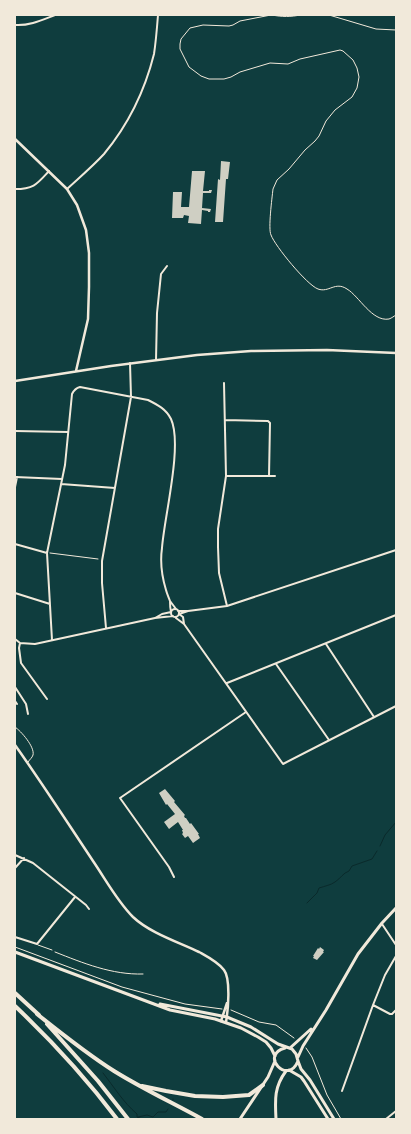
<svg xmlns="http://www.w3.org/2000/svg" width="411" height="1134" viewBox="0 0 411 1134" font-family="Spectral,serif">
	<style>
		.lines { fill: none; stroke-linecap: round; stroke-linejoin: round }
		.stream { stroke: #0a2a2b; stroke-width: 1 }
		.building { fill: #cfcfc3 }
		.path { stroke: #f1e9da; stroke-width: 1 }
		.service { stroke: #f1e9da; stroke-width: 1 }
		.minor { stroke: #f1e9da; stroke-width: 2 }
		.tertiary { stroke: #f1e9da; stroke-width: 2.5 }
		.secondary { stroke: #f1e9da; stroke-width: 3 }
		.motorway { stroke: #f1e9da; stroke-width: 4 }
	</style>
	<rect width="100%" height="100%" fill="#0f3d3e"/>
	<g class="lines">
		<path class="stream" d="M380,846L385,835L396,822
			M307,903L317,893L319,888C325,886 331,885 335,882C341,878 343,873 349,871L352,866L372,859L377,851
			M103,1073C114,1087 123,1102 137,1114V1117L142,1119
			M173,1100V1099
			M138,1117L147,1115L153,1117L158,1112H166L168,1109"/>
	</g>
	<path class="building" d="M221,161L230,162L228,179H226L223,222H215L218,179L220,180Z
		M192,171H205L203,191H209V190H212L211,193H203L202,208L211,209L210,212H208V211L202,210L201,224L188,223L189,216L184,215L183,218H172L173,192H182L181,207H189Z
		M165,789L175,801L174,802L185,815L184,816L185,818H186L190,824L191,823L199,834H198L200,838L193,843L188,836L185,838L182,834L183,833L182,830H183L178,822L169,829L164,822L175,814L167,804L166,805L159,793Z
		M320,947L324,950L323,952H324L317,960L313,958L314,956H313L318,948L319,949Z"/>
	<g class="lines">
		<path class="path" d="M271,15L240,21L233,25L229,26L203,25L190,28L181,39L180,44V49L189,67L201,76L209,79H224L231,77L240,72L270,63L288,64L300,59L340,50L343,51L353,60L357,68L359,77L357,88L352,97L335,110L326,121L319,136L315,141L305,150L289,169L277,180L273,189C272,198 268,229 271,235C275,246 307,285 318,289C329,293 335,281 347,289C359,296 372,322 389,319C392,318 394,316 396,315
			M272,15C282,17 291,17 300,15
			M329,15L376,29L396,30
			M50,553L98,559
			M15,947L122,987L185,1004L222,1009
			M55,952C83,963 112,975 143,974
			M231,1010L259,1022L276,1025L294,1038
			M306,1048L312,1057L327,1095L341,1119"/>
		<path class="service" d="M15,727C21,731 35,747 33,755C32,758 30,759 28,762
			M38,945L52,950"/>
		<path class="minor" d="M15,25C29,26 42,20 55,15
			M15,189C34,189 37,184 49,171
			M67,189C80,177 93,166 104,154C128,125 145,90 154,54C156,41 157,28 158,15
			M156,360L157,313L161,274L167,266
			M224,383L226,476L218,529V547L219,573L227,606
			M225,420L268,421L270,423L269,476
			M15,431L68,432
			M226,476H275
			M15,477L62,479
			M61,484L115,488
			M15,487L17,477
			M15,544L47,553
			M15,593L50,604
			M170,601L176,609
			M171 613a4 4 0 1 1 8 0a4 4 0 1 1-8 0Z
			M178,611H188L227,606L396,550
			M188,611L179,614L183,617L184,624L283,764L396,706
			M176,618L184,624
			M106,628L102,583V561L131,397L130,363
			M15,639L20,643L35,644L155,618L173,616
			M52,640L47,553L65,465L72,394C74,390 76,388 80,387L148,400C158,405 166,409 171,419C183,445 164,518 162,548C160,562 162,577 166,590C167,594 169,598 170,601C170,606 170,608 171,612L162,614L155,618
			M20,643L19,648L21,663L47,699
			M326,644L374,717
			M276,664L329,740
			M227,683L396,615
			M15,687L26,704L28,714
			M15,701L17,704
			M15,855L33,863L86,905L89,909
			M15,868L24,858
			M174,877L169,867L120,798L246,712
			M382,924L396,945
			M15,937L37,944L75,897
			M373,1005L390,1014H392L396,1010
			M342,1091L373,1005L385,975L396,956
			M386,1119L396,1111"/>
		<path class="tertiary" d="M15,139L67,189L77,205L86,230L89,253V287L88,319L76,371
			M15,381L111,366L197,355L251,351L327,350L396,353
			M15,745C42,783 67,822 93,861C106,880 117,901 133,917C150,933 178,942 199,952C208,957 218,962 224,970C231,979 228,1011 226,1022
			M221,1021L227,1003"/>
		<path class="secondary" d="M15,952L170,1010L215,1019L241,1028L258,1037L266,1042L271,1048L275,1056
			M160,1004L227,1017L251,1027L278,1044L292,1049L296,1054L298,1061L301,1069L310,1080L334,1119
			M285,1048C259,1055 288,1086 298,1061
			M290,1048L311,1029
			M298,1057L303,1046L326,1010L358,954L382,923L396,908
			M289,1070L301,1077L304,1081L328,1119
			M240,1119L268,1077L275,1061
			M276,1119C275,1100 274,1087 286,1071"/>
		<path class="motorway" d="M15,993L39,1015
			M15,1006C52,1041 86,1078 117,1119
			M37,1014C62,1034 87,1054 114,1071C143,1089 173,1103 202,1119
			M47,1024L98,1081L128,1119
			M142,1086L166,1091L195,1096L223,1097L249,1095L263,1085"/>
	</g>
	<rect width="411" height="1134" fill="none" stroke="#f1e9da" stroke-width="32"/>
</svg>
